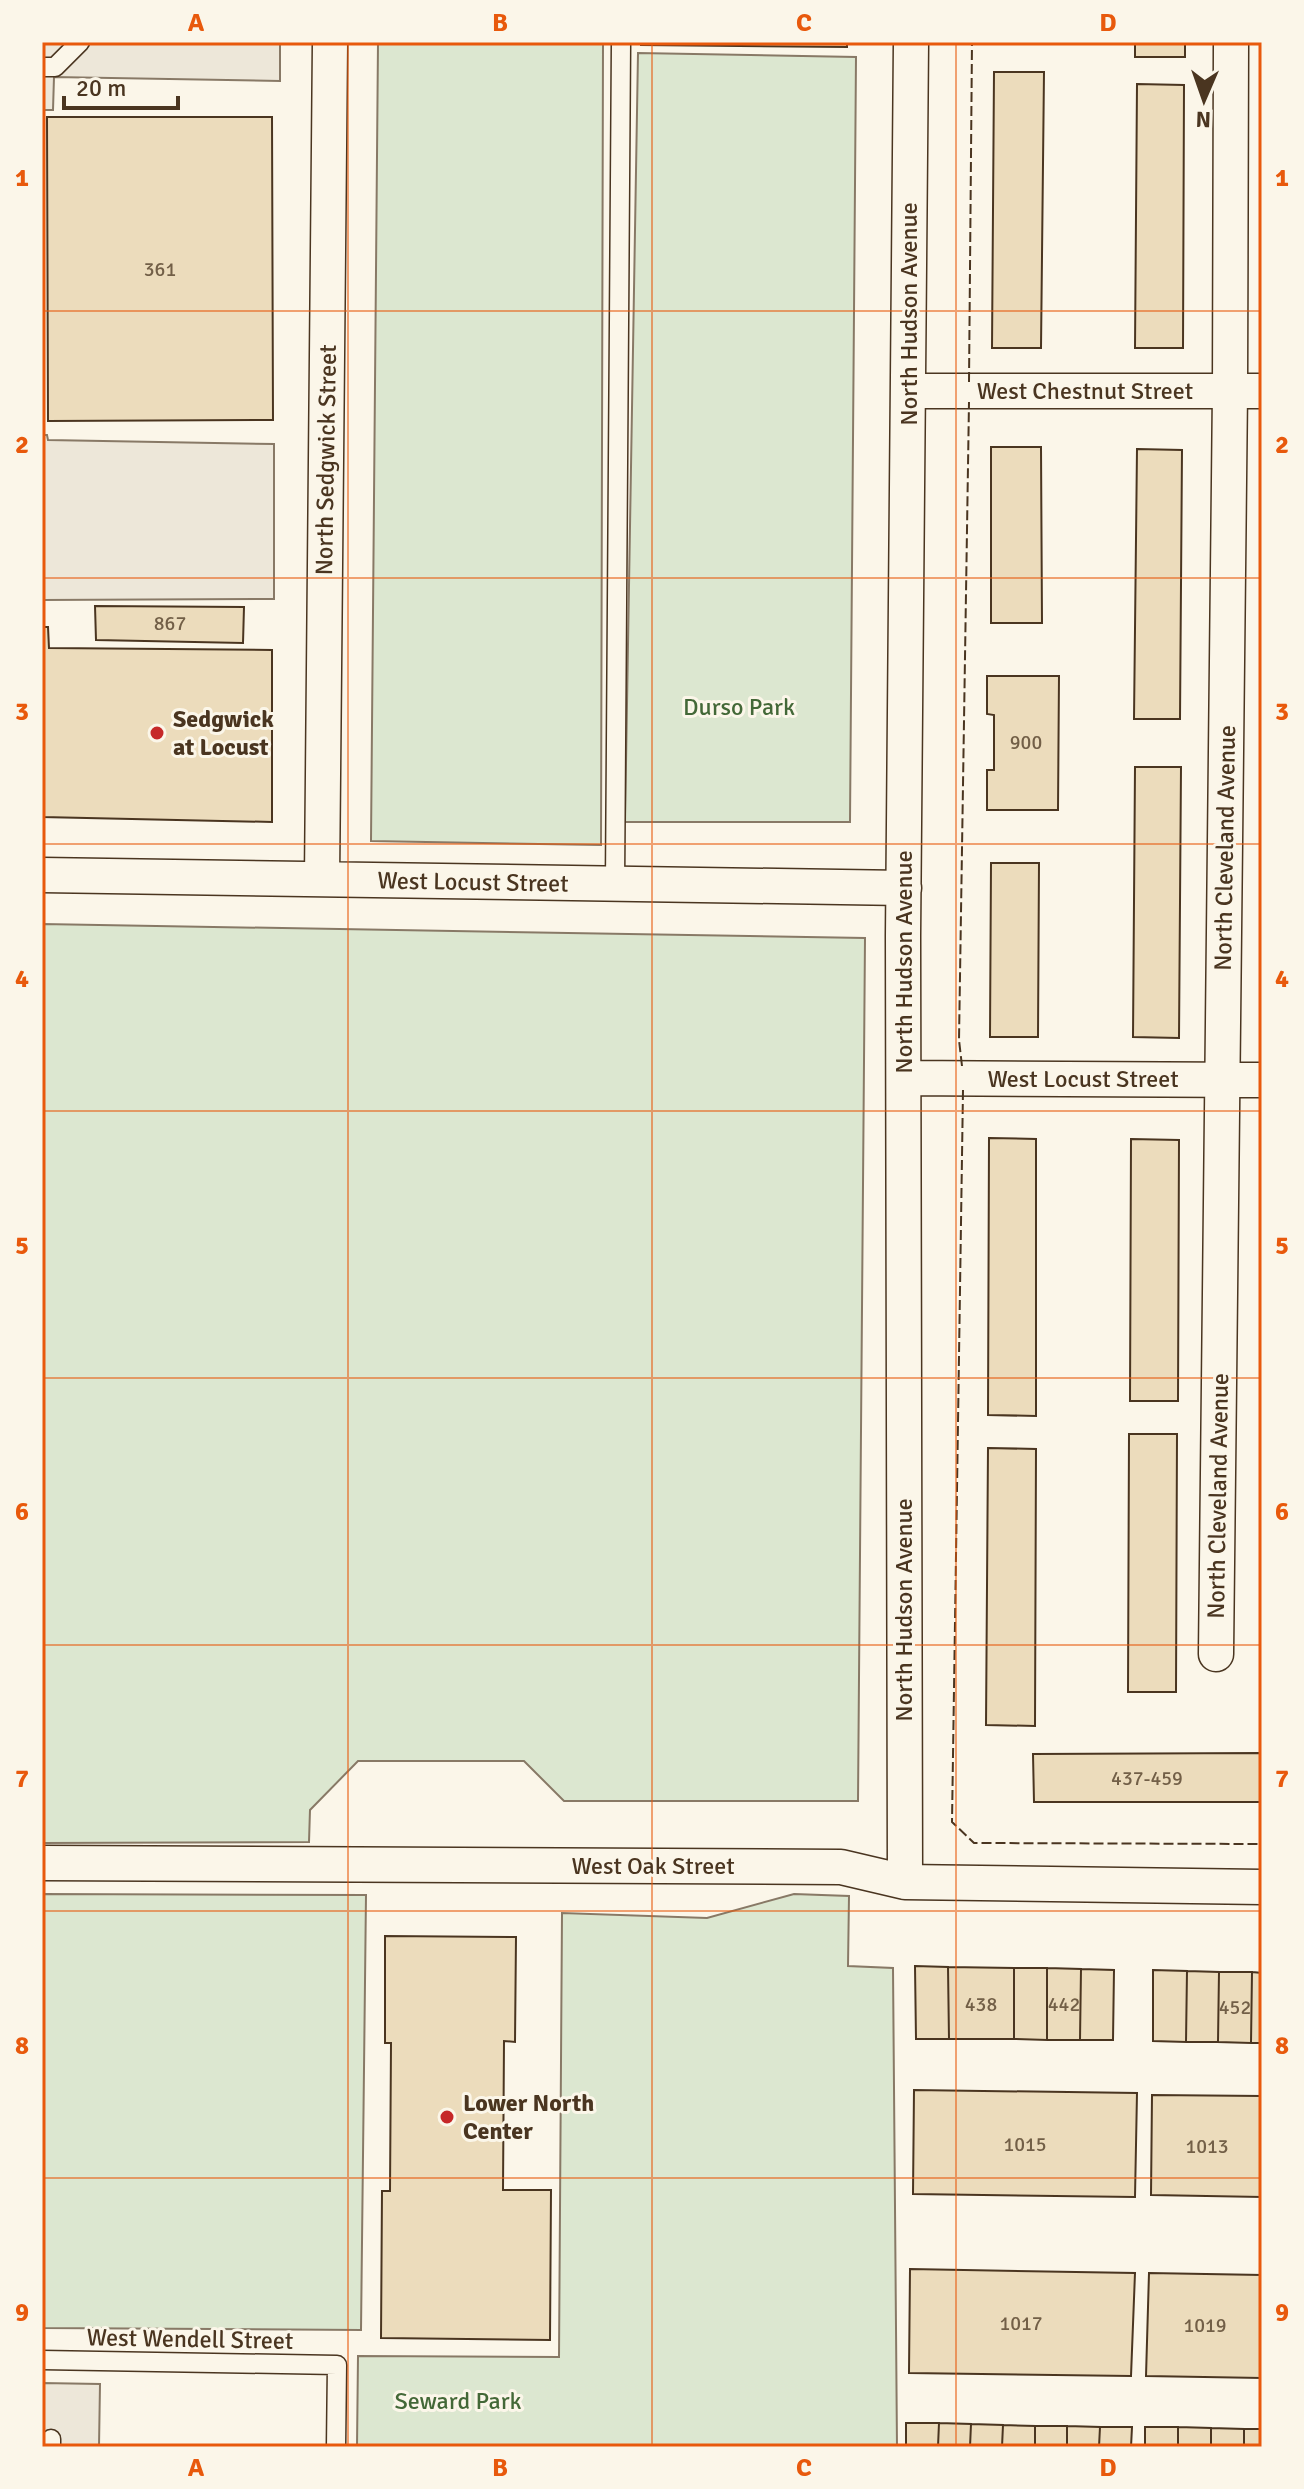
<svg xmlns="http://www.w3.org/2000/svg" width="1304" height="2489" viewBox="0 0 1304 2489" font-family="Signika,sans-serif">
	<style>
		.green { fill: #dce7d0; stroke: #887966; stroke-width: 2 }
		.parking { fill: #ede7d9; stroke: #887966; stroke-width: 2 }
		.building { fill: #ecdcbc; stroke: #4a3520; stroke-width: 2 }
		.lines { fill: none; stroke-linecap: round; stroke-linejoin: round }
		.lane-casing { stroke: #4a3520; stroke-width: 21 }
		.street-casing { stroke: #4a3520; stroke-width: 37 }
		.lane { stroke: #fbf6e9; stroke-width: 18 }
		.street { stroke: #fbf6e9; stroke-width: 34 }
		.fence { stroke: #4a3520; stroke-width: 2; stroke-dasharray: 10 4; stroke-linecap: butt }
		.grid { fill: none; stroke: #e8590c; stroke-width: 2; stroke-opacity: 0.55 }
		.poi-dot { fill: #c62828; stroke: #fbf6e9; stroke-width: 3 }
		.labels { text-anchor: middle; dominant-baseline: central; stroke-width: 6; stroke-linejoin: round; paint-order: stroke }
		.number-label { font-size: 20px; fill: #725f47 }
		.street-label { font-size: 24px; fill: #4a3520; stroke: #fbf6e9 }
		.park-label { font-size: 24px; fill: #436837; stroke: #fbf6e9 }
		.poi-label { font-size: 24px; font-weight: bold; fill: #4a3520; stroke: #fbf6e9; text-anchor: start }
		.neatline { fill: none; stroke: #e8590c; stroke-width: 3 }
		.grid-label { font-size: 26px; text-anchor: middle; font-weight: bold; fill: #e8590c }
	</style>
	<rect width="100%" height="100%" fill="#fbf6e9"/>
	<path class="green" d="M378,42H603L601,845L371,841Z
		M638,53L856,57L850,822H625Z
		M42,924L865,938L858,1801H564L524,1761H358L310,1810L309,1842L42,1843Z
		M42,1894L366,1895L361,2330L42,2328Z
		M794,1894L849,1896L848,1966L893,1968L897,2447H357L358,2356L559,2357L562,1913L707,1918Z"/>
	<path class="parking" d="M42,42H280V81L54,77L53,110H42Z
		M42,435H47L48,440L274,444V599L42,600Z
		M42,2383L100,2384L99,2447H42Z"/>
	<path class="building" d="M641,42H847V47L641,45Z
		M1135,42H1185V57H1135Z
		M994,72H1044L1041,348H992Z
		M1137,84L1184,85L1183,348H1135Z
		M47,117H272L273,420L48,421Z
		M991,447H1041L1042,623H991Z
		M1137,449L1182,450L1180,719H1134Z
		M95,606L244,607L243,643L96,640Z
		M42,627H48L49,648L272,650V822L42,817Z
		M987,676H1059L1058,810H987V770H994V715L987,714Z
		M1135,767H1181L1179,1038L1133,1037Z
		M991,863H1039L1038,1037H990Z
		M989,1138L1036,1139V1416L988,1415Z
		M1131,1139L1179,1140L1178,1401H1130Z
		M1129,1434H1177L1176,1692H1128Z
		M988,1448L1036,1449L1035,1726L986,1725Z
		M1260,1753V1802H1034L1033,1754Z
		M385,1936L516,1937L515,2042L504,2041L503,2190H551L550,2340L381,2338L382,2191H390L391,2043H385Z
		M915,1966L948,1967L949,2039H916Z
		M948,1967L1014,1968V2039H949Z
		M1014,1968H1047V2040L1014,2039Z
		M1047,1968L1081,1969L1080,2040H1047Z
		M1081,1969L1114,1970L1113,2040H1080Z
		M1153,1970L1187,1971L1186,2042L1153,2041Z
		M1187,1971L1219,1972L1218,2042H1186Z
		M1219,1972H1252L1251,2043L1218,2042Z
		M1252,1972L1262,1973V2043H1251Z
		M914,2090L1137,2093L1135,2197L913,2194Z
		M1152,2095L1262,2096V2197L1151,2195Z
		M910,2269L1135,2273L1131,2376L909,2373Z
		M1149,2273L1262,2275V2378L1146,2376Z
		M906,2423H939L938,2447H906Z
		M939,2423L971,2424L970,2447H938Z
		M971,2424L1003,2425L1002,2447H970Z
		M1003,2425L1035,2426V2447H1002Z
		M1035,2426H1067V2447H1035Z
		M1067,2426L1100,2427L1099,2447H1067Z
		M1100,2427H1132L1131,2447H1099Z
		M1145,2427H1178V2447H1145Z
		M1178,2427L1211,2428V2447H1178Z
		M1211,2428L1244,2429V2447H1211Z
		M1244,2429H1262V2447H1244Z"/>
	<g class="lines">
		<g class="lane-casing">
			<path id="lane" d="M42,67H55L80,42
				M615,884L621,42
				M42,2360L337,2365L336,2447
				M51,2447V2439"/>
		</g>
		<g class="street-casing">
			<path id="street" d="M909,391H1262
				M42,875L904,888
				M322,879L330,42
				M904,1078L1262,1080
				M1216,1654L1230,391L1231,42
				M42,1863L841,1867L905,1882L1262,1887
				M905,1882L903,936L911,42"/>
		</g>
		<use href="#lane" class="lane"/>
		<use href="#street" class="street"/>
		<path class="fence" d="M969,382L972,42
			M962,1066L959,1040L969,402
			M963,1090L952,1822L974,1843L1262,1844"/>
	</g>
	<path class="grid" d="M348,42V2447M652,42V2447M956,42V2447M42,311H1262M42,578H1262M42,844H1262M42,1111H1262M42,1378H1262M42,1645H1262M42,1911H1262M42,2178H1262"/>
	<g class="poi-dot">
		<circle cx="157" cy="733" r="8"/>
		<circle cx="447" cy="2117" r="8"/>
	</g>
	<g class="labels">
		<g class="number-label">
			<text x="160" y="269">361</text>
			<text x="170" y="623">867</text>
			<text x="1026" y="742">900</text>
			<text x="1147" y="1778">437-459</text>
			<text x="981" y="2004">438</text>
			<text x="1064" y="2004">442</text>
			<text x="1235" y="2007">452</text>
			<text x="1025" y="2144">1015</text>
			<text x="1207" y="2146">1013</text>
			<text x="1021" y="2323">1017</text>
			<text x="1205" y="2325">1019</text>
		</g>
		<g class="street-label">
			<text transform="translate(909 314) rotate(-90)">North Hudson Avenue</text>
			<text x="1085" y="391">West Chestnut Street</text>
			<text transform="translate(326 460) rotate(-89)">North Sedgwick Street</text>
			<text transform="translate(1225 848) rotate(-89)">North Cleveland Avenue</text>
			<text transform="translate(473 882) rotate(1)">West Locust Street</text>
			<text transform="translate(904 962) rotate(-90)">North Hudson Avenue</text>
			<text x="1083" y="1079">West Locust Street</text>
			<text transform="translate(1218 1496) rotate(-89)">North Cleveland Avenue</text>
			<text transform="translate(904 1610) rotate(-90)">North Hudson Avenue</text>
			<text x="653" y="1866">West Oak Street</text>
			<text transform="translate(190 2339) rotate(1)">West Wendell Street</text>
		</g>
		<g class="park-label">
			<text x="739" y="707">Durso Park</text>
			<text x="458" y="2401">Seward Park</text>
		</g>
		<g class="poi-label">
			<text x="173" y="719">Sedgwick<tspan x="173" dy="28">at Locust</tspan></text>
			<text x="463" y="2103">Lower North<tspan x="463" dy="28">Center</tspan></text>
		</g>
	</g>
	<rect width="1304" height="2489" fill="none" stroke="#fbf6e9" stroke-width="88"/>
	<g transform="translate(1204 100) rotate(182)" stroke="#fbf6e9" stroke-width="6" paint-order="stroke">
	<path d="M0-6L14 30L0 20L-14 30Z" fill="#4a3520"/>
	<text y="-12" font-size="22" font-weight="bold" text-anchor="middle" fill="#4a3520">N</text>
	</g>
	<path d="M64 96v12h114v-12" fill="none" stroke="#4a3520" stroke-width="4"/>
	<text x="76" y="96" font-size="24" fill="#4a3520" stroke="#fbf6e9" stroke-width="6" paint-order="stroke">20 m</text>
	<rect x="44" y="44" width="1216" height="2401" class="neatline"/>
	<g class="grid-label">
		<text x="196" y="31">A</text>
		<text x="500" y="31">B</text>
		<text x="804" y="31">C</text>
		<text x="1108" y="31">D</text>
		<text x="22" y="186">1</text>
		<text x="1282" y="186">1</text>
		<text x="22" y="453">2</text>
		<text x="1282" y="453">2</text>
		<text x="22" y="720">3</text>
		<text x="1282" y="720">3</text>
		<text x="22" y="987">4</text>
		<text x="1282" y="987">4</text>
		<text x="22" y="1254">5</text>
		<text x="1282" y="1254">5</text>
		<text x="22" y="1520">6</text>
		<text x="1282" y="1520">6</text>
		<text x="22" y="1787">7</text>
		<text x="1282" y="1787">7</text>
		<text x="22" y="2054">8</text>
		<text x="1282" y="2054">8</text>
		<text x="22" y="2321">9</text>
		<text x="1282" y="2321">9</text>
		<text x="196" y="2476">A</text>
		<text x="500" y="2476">B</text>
		<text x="804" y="2476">C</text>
		<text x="1108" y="2476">D</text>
	</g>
</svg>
